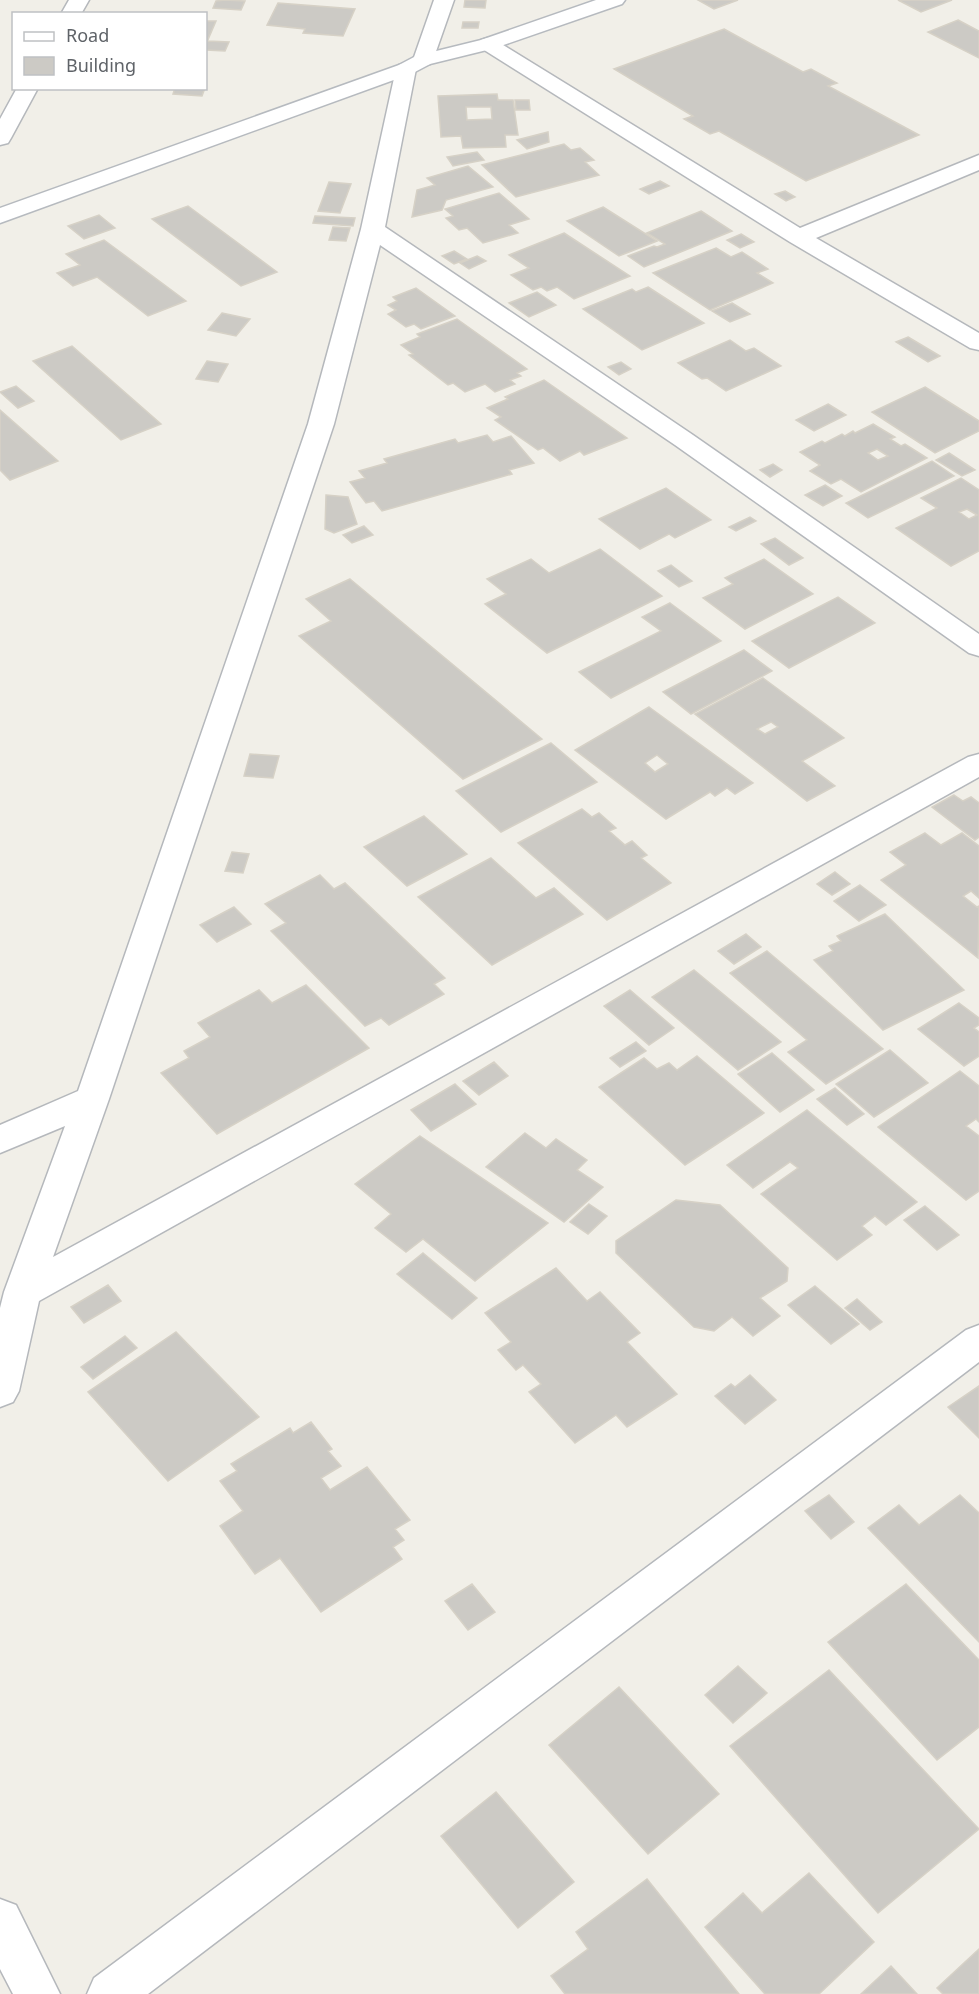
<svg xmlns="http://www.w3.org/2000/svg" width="979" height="1994" viewBox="0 0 979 1994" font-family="'Noto Sans',sans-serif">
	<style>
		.building { fill: #cccac5; stroke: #d6d1c6; stroke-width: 1.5; fill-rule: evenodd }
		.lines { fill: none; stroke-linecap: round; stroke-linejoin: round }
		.street-casing { stroke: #b5b8bc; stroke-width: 3 }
		.secondary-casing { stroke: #b6babf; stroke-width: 3 }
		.street { fill: #fff; fill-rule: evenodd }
		.secondary { fill: #fff; fill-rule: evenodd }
	</style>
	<rect width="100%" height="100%" fill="#f1efe8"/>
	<path class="building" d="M225,0L245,1L241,10L213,8L216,1Z
		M465,0H486L485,8L464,7Z
		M698,0H738L714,9Z
		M898,0H952L921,12Z
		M278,3L355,9L343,36L303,33L305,29L267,25Z
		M958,20L979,31V58L928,32Z
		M206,21H216L207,42H206Z
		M463,22H479L478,28H462Z
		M724,29L803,72L811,69L837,83L828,86L919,135L806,181L719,131L710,134L684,119L693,116L614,69Z
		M208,41L229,42L225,51L206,50V42Z
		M175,88H205L202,96L173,94Z
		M497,94L498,100H513L518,135H505L506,147L463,148L461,136L441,137L438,96ZM466,107H491L492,119L467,120Z
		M515,100H529L530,110H516Z
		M548,132L549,142L527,149L517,140Z
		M564,144L571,150L580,148L594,160L585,162L599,175L516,197L482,165Z
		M477,152L484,160L453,166L447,157Z
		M468,166L493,187L446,200L442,210L412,217L417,190L435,185L427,178Z
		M660,181L669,186L649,194L640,189Z
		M329,182L351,184L340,213L318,211Z
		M785,191L795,197L786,201L775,194Z
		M499,193L529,219L509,225L518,233L483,243L467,228L459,230L446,218L453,216L445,209Z
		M188,206L277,272L241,286L152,219Z
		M603,207L657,241L619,256L567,221Z
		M701,211L732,231L644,267L628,256L654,246L657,247L665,244L647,233Z
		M99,215L115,228L84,239L68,226Z
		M315,216L355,218L353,226L313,223Z
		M333,227L350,228L346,241L329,240Z
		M564,233L630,276L574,299L557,287L547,291L541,287L533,290L511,275L529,268L509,255Z
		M741,234L754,242L740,248L727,240Z
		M104,240L186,301L148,316L97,277L73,286L57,273L80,265L66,254Z
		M716,248L731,257L742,252L768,269L757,273L773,283L710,310L653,273Z
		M454,251L467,259L454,264L442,256Z
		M477,256L486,261L469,269L460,263Z
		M648,287L704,323L642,350L583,309L632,289L636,292Z
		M416,288L455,316L421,329L414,324L406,327L388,314L396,310L388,305L397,301L393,297Z
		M537,292L556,305L529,317L509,303Z
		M732,303L750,314L730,322L712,311Z
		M222,313L250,319L236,336L208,330Z
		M457,319L527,369L517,373L521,376L510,380L515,384L495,392L485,384L465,392L453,383L448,385L409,355L413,354L401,345L420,337L417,334Z
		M908,337L940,356L928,362L896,342Z
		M730,340L746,351L754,348L781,366L726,391L707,378L702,379L678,363Z
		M72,346L161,424L121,440L33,361Z
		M207,361L228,364L218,382L196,379Z
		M621,362L631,369L619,375L608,367Z
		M544,380L627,438L584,455L580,451L560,461L543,448L538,450L495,420L501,417L487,408L508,399L505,397Z
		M16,386L34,401L18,408L0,392Z
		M925,387L979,421V431L935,453L872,412Z
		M828,404L846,415L814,431L796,420Z
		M0,410L58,461L10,480L0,470Z
		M873,424L895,437L890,439L901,446L905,444L927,458L861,492L841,479L831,484L810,471L820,465L800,452L822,441L825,443L842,434L845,436L853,431L855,433ZM877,449L888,456L878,460L868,453Z
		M487,435L493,442L511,436L534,463L509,470L512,474L382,511L374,501L366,503L350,482L365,478L359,471L387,463L384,459L455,439L458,443Z
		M949,453L975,470L962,476L936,460Z
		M932,461L954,476L868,518L846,503Z
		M773,464L782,470L770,477L760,470Z
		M961,478L979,490V551L951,566L896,528L937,508L921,498ZM967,509L977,515L969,519L959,512Z
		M825,485L842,496L823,506L805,495Z
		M666,488L711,520L675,538L669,534L640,549L599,519Z
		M326,495L348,497L357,524L334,533L325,529Z
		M750,517L756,521L736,531L729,527Z
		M364,526L373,535L352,543L343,535Z
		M775,538L803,558L789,565L761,544Z
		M600,549L662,596L547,653L485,604L506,594L487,579L531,559L549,573Z
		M764,559L813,594L745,629L703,598L733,584L725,578Z
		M671,565L692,581L679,587L658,571Z
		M350,579L542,739L463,779L299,636L331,621L306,599Z
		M838,597L875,623L789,668L752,641Z
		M670,603L721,641L611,698L579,672L661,631L642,617Z
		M744,650L772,671L691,714L663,692Z
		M763,678L844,738L802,761L835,786L807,801L695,714ZM771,722L778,727L765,734L757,729Z
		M649,707L753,783L735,794L727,788L715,796L710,792L666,819L575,750ZM657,755L668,764L655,772L645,763Z
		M551,743L597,782L501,832L456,791Z
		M250,754L279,756L273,778L244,776Z
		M954,795L963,801L971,797L979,803V837L975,840L932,807Z
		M582,809L592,817L599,813L616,828L609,831L625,845L632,841L647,855L641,858L671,883L607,920L518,843Z
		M424,816L467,854L407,886L364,847Z
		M925,833L941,845L962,833L979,846V898L971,891L963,896L977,907L979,906L978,958L881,880L906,865L890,852Z
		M232,852L249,854L243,873L225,871Z
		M491,858L536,898L554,888L583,914L492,965L418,897Z
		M835,872L850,884L832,895L817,884Z
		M320,875L334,889L345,883L445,978L434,984L444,994L389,1025L381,1018L365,1026L271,931L286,923L265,904Z
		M860,885L886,905L859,921L834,901Z
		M234,907L251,924L217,942L200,925Z
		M885,914L964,990L883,1030L814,960L833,951L829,946L841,941L837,936Z
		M746,934L761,947L734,964L718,951Z
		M767,951L883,1049L826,1084L788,1052L807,1040L730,973Z
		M694,970L781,1042L738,1070L652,997Z
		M306,985L369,1048L217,1134L161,1073L189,1058L184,1051L210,1037L198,1023L259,990L272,1003Z
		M630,990L674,1028L649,1045L604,1006Z
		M959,1003L979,1018V1025L974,1028L979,1032V1056L964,1066L918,1029Z
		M636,1042L646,1051L620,1067L610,1058Z
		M890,1050L928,1083L874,1117L836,1084Z
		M772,1053L814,1090L780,1112L738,1074Z
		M697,1056L764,1113L685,1165L599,1087L644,1058L657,1069L669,1063L677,1070Z
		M494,1062L508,1076L479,1095L463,1081Z
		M960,1071L979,1086V1122L976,1119L966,1126L979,1136V1191L966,1200L878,1127Z
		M455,1084L476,1104L431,1131L411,1110Z
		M835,1088L864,1114L847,1125L817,1099Z
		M807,1110L917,1202L886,1225L875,1216L862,1226L872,1235L837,1260L761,1194L798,1168L790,1162L753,1188L727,1165Z
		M525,1133L546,1148L556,1139L587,1160L577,1170L603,1187L564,1222L486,1167Z
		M420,1136L548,1223L475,1281L423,1239L406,1252L375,1228L391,1214L355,1184Z
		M676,1200L720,1205L788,1268L787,1281L760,1298L780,1316L753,1336L732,1317L714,1331L694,1327L616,1253V1241Z
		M589,1204L607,1216L588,1234L570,1222Z
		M925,1206L959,1235L937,1250L904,1220Z
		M423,1253L477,1298L452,1319L397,1274Z
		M556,1268L587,1301L600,1292L640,1333L627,1342L677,1394L627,1427L616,1415L575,1443L529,1392L541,1384L523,1365L516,1370L498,1350L511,1342L485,1313Z
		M108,1285L121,1301L84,1323L71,1307Z
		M815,1286L859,1324L831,1344L788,1305Z
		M857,1299L882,1322L870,1330L845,1308Z
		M176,1332L259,1417L168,1481L88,1392Z
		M125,1336L137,1348L93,1379L81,1367Z
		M750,1375L776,1400L745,1424L715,1396L731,1384L735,1387Z
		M979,1386V1438L948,1407Z
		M311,1422L332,1449L328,1451L341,1466L321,1478L330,1490L367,1467L410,1520L395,1529L404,1540L393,1547L402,1559L321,1612L280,1558L255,1574L220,1526L243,1511L220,1481L237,1471L231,1464L290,1428L293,1433Z
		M829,1495L854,1522L831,1539L805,1511Z
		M960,1495L979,1513V1642L868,1528L899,1505L919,1525Z
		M472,1584L495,1612L468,1630L445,1601Z
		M906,1584L979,1660V1727L937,1760L828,1642Z
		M738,1666L767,1693L733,1723L705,1695Z
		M829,1670L979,1829L878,1913L730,1746Z
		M619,1687L719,1794L648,1854L549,1745Z
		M496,1792L574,1882L518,1928L441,1836Z
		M809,1873L874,1942L819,1994H765L705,1927L743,1893L762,1913Z
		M647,1879L739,1994H565L551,1976L588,1949L576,1932Z
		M979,1949V1994H943L937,1988Z
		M891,1966L917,1994H861Z"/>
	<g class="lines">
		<g class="street-casing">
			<path id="street" d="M69,0H89L81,14H61Z
				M434,0H454L433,60L430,64L423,66L416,64L413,60Z
				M488,38L495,40L800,228L979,155V170L816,238L979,333V350L970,348L790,242L481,48L478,44L481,40Z
				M406,63L413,65L416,69L385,227L693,435L979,634V656L969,653L675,445L380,245L334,424L109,1099L53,1257L968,757L979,754V777L39,1301L19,1391L13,1402L0,1407V1308L4,1292L65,1126L0,1153V1125L78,1091L308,424L361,229L396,69L399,65Z
				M17,88H38L11,138L8,143L0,145V119Z
				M979,1325V1362L148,1994H87L94,1978L966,1330Z
				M0,1899L16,1905L60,1994H13L0,1969Z"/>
		</g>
		<g class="secondary-casing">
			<path id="secondary" d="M596,0H625L622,4L495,48L430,64L413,73L0,223V208L399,65L416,56L481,40Z"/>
		</g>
		<use href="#street" class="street"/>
		<use href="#secondary" class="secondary"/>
	</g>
	<rect x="12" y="12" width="195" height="78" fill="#ffffff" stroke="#bfc1c3" stroke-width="1.5"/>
	<rect x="24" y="32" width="30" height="9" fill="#ffffff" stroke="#bfc1c3" stroke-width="1.5"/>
	<text x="66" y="42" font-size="18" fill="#5f6368">Road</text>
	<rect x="24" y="57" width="30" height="18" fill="#cccac5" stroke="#bfc1c3" stroke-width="1.5"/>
	<text x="66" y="72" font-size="18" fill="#5f6368">Building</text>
</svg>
